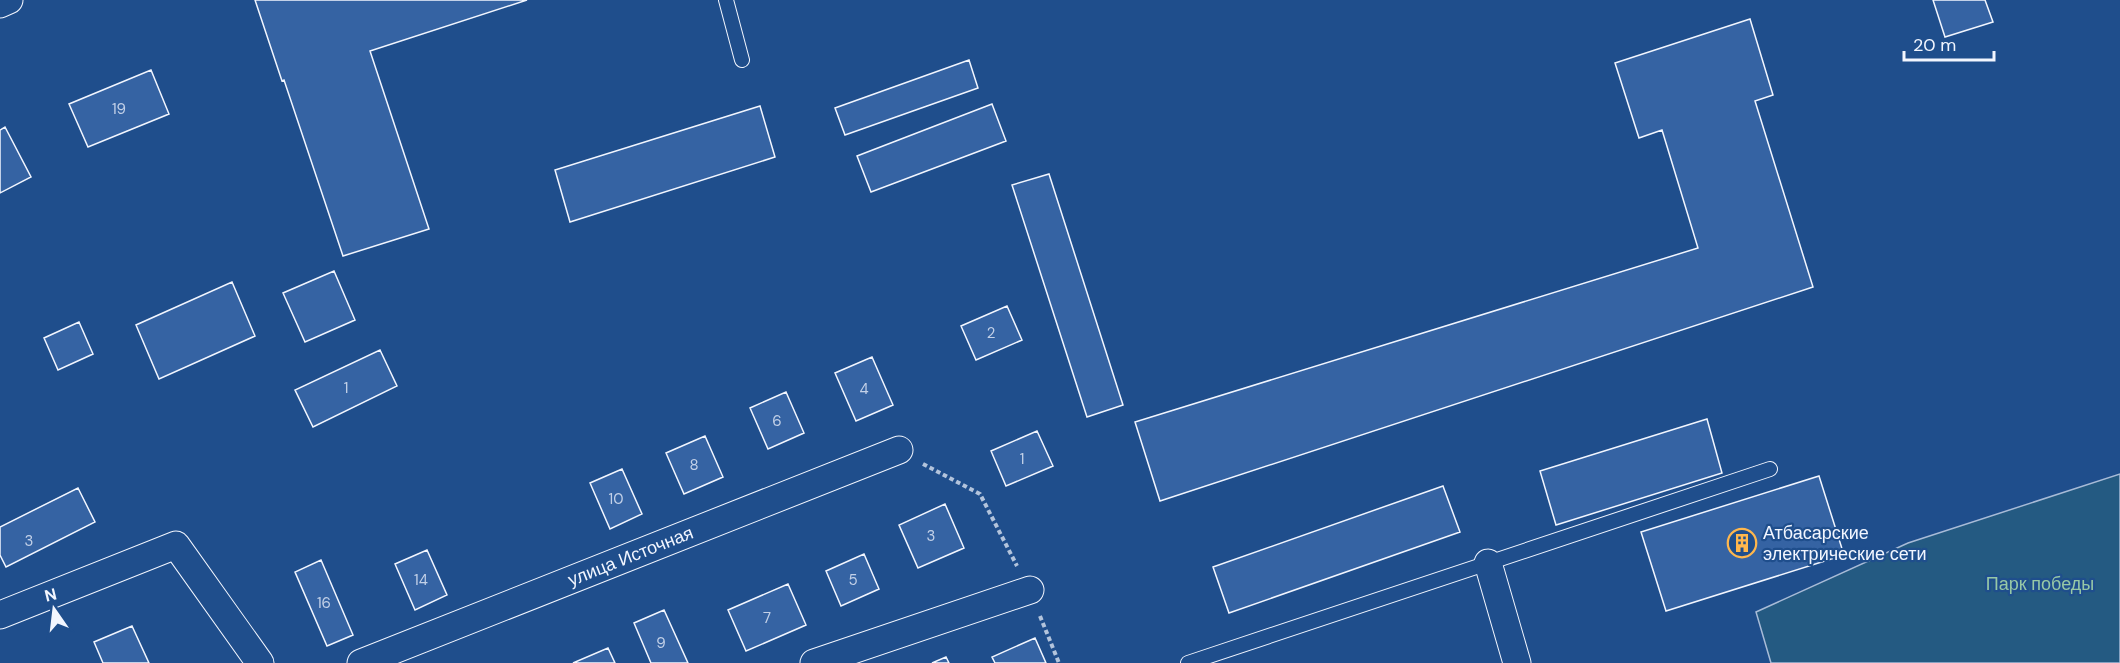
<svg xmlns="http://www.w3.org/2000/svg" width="2120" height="663" viewBox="0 0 2120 663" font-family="'DM Sans',sans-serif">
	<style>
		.green { fill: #245a82; stroke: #a8bbd7; stroke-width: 1.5 }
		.building { fill: #3563a3; stroke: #f2f6ff; stroke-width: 1.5 }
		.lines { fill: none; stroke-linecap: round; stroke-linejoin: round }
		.lane-casing { stroke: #f2f6ff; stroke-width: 16 }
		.street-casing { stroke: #f2f6ff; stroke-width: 29 }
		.path { stroke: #b3c4dc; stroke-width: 4; stroke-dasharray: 4.5 3; stroke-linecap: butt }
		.lane { stroke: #1f4e8c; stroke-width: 14 }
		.street { stroke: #1f4e8c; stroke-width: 27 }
		.labels { text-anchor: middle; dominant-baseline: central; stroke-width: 4.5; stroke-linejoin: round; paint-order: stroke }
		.number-label { font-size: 15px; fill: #c3d1e8 }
		.poi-label { font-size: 18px; fill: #f2f6ff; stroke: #1f4e8c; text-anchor: start }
		.street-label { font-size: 18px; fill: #f2f6ff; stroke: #1f4e8c }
		.park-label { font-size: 18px; fill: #97c8a6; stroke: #1f4e8c }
	</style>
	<rect width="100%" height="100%" fill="#1f4e8c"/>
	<path class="green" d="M2120,474V663H1771L1756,612L1908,543Z"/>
	<path class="building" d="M255,0H527L370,51L429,229L343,256L284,80L282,81Z
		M1933,0H1985L1993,22L1945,37Z
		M1750,19L1773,95L1755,101L1813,287L1160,501L1135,422L1698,248L1662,130L1639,138L1615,63Z
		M969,60L978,88L845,135L835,108Z
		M151,70L169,114L88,147L69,104Z
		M992,104L1006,141L871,192L857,156Z
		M760,106L775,157L570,222L555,170Z
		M5,127L31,177L0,193V130Z
		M1049,174L1123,405L1087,417L1012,185Z
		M334,271L355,320L305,342L283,293Z
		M232,282L255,336L159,379L136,325Z
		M1007,306L1022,340L976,360L961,326Z
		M79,322L93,354L58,370L44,338Z
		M380,350L397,386L313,427L295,390Z
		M872,357L893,405L856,421L835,373Z
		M786,392L804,433L768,449L750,408Z
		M1707,419L1722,473L1556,525L1540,471Z
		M1037,431L1053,466L1006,486L991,451Z
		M705,436L723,477L684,494L666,453Z
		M622,469L642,514L610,529L590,483Z
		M1819,476L1844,555L1666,611L1641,532Z
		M1443,486L1460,532L1229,613L1213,567Z
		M78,488L95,522L6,567L0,555V527Z
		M945,504L964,548L918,568L899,525Z
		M427,550L447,595L415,610L395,564Z
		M864,554L879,589L841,606L826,571Z
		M321,560L353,635L327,646L295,572Z
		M788,584L806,625L746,651L728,610Z
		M664,610L688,663H651L634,623Z
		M132,626L149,663H103L94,642Z
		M1035,638L1046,663H995L992,657Z
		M608,648L615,663H573Z
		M946,657L949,663H932Z"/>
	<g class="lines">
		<g class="lane-casing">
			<path id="lane" d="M726,0L742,60
				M1188,663L1770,469"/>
		</g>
		<g class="street-casing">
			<g id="street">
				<path d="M0,4L9,0"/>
				<path d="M1488,563L1517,663"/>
				<path d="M0,615L176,545L260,663"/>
				<path id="s1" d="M361,663L899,450"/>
				<path d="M814,663L1030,590"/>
			</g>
		</g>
		<path class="path" d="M923,464L980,494L1017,566
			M1040,616L1059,663"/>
		<use href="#lane" class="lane"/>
		<use href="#street" class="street"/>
	</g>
	<defs>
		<g id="building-ring" transform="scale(1.5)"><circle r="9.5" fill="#1f4e8c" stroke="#ffb74d" stroke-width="1.5"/><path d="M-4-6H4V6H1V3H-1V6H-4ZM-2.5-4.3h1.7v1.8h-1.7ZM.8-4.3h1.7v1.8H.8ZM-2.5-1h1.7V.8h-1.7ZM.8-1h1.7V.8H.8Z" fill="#ffb74d"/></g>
	</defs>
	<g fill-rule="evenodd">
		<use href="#building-ring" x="1742" y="543"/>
	</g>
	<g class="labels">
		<g class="number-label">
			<text x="119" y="109">19</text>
			<text x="991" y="333">2</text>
			<text x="346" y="388">1</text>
			<text x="864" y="389">4</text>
			<text x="777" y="421">6</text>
			<text x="1022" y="459">1</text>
			<text x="694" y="465">8</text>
			<text x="616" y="499">10</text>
			<text x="931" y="536">3</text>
			<text x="29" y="541">3</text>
			<text x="421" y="580">14</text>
			<text x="853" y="580">5</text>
			<text x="324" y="603">16</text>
			<text x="767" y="618">7</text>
			<text x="661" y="643">9</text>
		</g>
		<g class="poi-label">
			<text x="1763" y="533">Атбасарские<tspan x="1763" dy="21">электрические сети</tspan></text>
		</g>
		<g class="street-label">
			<text stroke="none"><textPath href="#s1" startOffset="290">улица Источная</textPath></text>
		</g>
		<g class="park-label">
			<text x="2040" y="584">Парк победы</text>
		</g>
	</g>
	<g transform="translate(54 609) rotate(346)" stroke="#1f4e8c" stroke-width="4.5" paint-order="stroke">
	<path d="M0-4.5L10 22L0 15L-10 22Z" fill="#f2f6ff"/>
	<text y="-9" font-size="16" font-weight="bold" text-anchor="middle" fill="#f2f6ff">N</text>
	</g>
	<path d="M1904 51v9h90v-9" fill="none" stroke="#f2f6ff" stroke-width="3"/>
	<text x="1913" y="51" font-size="18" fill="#f2f6ff" stroke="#1f4e8c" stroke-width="4.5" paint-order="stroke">20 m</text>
</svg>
